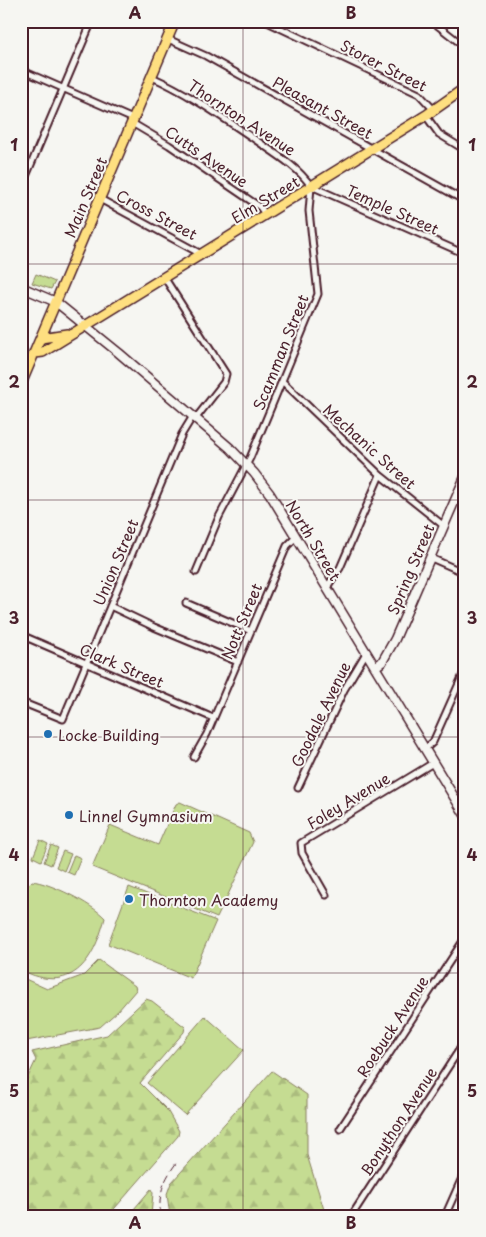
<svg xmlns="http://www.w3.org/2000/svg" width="486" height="1237" viewBox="0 0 486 1237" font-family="'Playpen Sans',sans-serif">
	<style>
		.green { fill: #c5dc92; stroke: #887e5e }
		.forest { fill: url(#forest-firs); stroke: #887e5e }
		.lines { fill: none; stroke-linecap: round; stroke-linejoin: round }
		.minor-casing { stroke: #4a1f2b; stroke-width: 9 }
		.secondary-casing { stroke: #4a1f2b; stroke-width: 11 }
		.primary-casing { stroke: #4a1f2b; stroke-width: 12 }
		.minor { stroke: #f6f6f2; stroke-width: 5 }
		.secondary { stroke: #f6f6f2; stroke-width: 8 }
		.primary { stroke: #fedf80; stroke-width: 9 }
		.rail { stroke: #4a1f2b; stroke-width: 1; stroke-dasharray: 8 4; stroke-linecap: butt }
		.grid { fill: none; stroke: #4a1f2b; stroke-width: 1; stroke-opacity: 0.55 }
		.poi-dot { fill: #1f6fb2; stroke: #f6f6f2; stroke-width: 2 }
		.labels { text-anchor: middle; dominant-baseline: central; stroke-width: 4; stroke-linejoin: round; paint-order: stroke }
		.street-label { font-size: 15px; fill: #4a1f2b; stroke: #f6f6f2 }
		.poi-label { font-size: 15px; fill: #4a1f2b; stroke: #f6f6f2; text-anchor: start }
		.neatline { fill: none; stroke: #4a1f2b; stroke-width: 2 }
		.grid-label { font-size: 16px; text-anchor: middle; font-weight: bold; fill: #4a1f2b }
	</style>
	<defs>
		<pattern id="forest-firs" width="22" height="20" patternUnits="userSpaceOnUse" patternTransform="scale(1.25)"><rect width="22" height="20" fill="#c5dc92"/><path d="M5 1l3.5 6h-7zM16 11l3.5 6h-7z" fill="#abbc7e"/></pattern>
	</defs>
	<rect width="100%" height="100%" fill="#f6f6f2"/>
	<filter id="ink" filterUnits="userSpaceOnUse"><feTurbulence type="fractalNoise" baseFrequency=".02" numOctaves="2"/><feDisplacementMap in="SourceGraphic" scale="10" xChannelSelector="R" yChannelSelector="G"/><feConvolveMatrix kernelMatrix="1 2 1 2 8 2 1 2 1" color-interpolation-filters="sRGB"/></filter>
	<g filter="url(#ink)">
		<path class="green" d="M36,274L55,282L51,289L32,283Z
			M180,802L249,833L253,842L217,918L92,867L110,825L158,845L176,804Z
			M40,840L48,844L41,861L33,857Z
			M51,845L58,848L51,865L44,862Z
			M63,851L71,854L64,871L56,867Z
			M74,855L81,858L74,875L67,872Z
			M32,881C50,883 91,903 105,918C93,963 71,995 21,970V892Z
			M129,887L216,921L191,978L108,944Z
			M99,960L135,986L136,990L118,1011L100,1027L21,1042V977L47,989L84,975Z
			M205,1016L244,1050L185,1115L147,1083Z"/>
		<path class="forest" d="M146,999L152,1001L185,1027L184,1032L140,1083L167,1110L179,1131L178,1136L108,1216H21V1092L36,1060L32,1052L107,1035Z
			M272,1071L307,1095V1155L326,1216H170L167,1194L171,1183Z
			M151,1189L153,1193L151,1216H128Z"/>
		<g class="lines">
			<g class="minor-casing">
				<path id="minor" d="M265,21L419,94L434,110
					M432,21L465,47
					M168,39L206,56L465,201
					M21,70L133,119
					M152,77C188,93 220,116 253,138C274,153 296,165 311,186
					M426,116L439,134L465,150
					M132,123L169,145L260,207L265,214
					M311,186L465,254
					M21,188L92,21
					M100,199L201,254
					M164,277L226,374L224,382L196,418
					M282,381L380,475L444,526
					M431,558L465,573
					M196,572L219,517L250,458L318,294L309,211L311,187
					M327,587L340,568L380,475
					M186,603L251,631
					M110,606L154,627L238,662
					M21,635L213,718
					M21,702L63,719L182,434L193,416
					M425,749L433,742L465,670
					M194,757L207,734L287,546L296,537
					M298,788L344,690L366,653
					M326,895L302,853L301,843L433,763
					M340,1129L465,938
					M352,1215L465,1041
					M445,1216L465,1171"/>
			</g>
			<g class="secondary-casing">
				<path id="secondary" d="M21,287L56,302L119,353L230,448L254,473L270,494L465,815
					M375,667L382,662L395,639L465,477"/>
			</g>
			<g class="primary-casing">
				<path id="primary" d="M41,338L67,334
					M35,353L43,352L77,331L428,114L465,88
					M21,384L175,21"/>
			</g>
			<use href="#minor" class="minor"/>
			<use href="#secondary" class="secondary"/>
			<use href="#primary" class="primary"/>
			<path class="rail" d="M161,1216C157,1194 165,1178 177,1162"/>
		</g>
	</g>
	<path class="grid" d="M243,21V1216M21,264H465M21,500H465M21,737H465M21,973H465"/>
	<g class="poi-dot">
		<circle cx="48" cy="734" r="5"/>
		<circle cx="69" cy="815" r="5"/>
		<circle cx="129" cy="899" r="5"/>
	</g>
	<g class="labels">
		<g class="street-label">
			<text transform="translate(384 65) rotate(27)">Storer Street</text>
			<text transform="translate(323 107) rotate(29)">Pleasant Street</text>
			<text transform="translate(242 117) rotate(33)">Thornton Avenue</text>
			<text transform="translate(207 156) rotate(34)">Cutts Avenue</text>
			<text transform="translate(85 197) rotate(-67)">Main Street</text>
			<text transform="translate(265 199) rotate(-31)">Elm Street</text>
			<text transform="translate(393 209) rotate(24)">Temple Street</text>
			<text transform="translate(157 214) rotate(28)">Cross Street</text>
			<text transform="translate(280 352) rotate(-68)">Scamman Street</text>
			<text transform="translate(370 446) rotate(42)">Mechanic Street</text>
			<text transform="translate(314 540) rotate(59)">North Street</text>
			<text transform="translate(115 562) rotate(-67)">Union Street</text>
			<text transform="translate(410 569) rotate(-67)">Spring Street</text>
			<text transform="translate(241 621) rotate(-67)">Nott Street</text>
			<text transform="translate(122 665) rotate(23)">Clark Street</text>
			<text transform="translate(320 714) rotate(-64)">Goodale Avenue</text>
			<text transform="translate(348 800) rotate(-31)">Foley Avenue</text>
			<text transform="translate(392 1026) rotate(-57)">Roebuck Avenue</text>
			<text transform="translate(398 1121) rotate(-57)">Bonython Avenue</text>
		</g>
		<g class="poi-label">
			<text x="58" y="734">Locke Building</text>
			<text x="79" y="815">Linnel Gymnasium</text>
			<text x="139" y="899">Thornton Academy</text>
		</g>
	</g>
	<rect width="486" height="1237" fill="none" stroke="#f6f6f2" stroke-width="55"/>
	<rect x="28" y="28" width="430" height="1182" class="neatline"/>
	<g class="grid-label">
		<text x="135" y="19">A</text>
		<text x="351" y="19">B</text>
		<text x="14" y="151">1</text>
		<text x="472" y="151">1</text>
		<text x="14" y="388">2</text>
		<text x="472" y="388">2</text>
		<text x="14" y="624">3</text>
		<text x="472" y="624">3</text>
		<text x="14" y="861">4</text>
		<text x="472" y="861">4</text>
		<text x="14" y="1097">5</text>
		<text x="472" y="1097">5</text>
		<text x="135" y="1229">A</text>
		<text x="351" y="1229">B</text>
	</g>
</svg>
